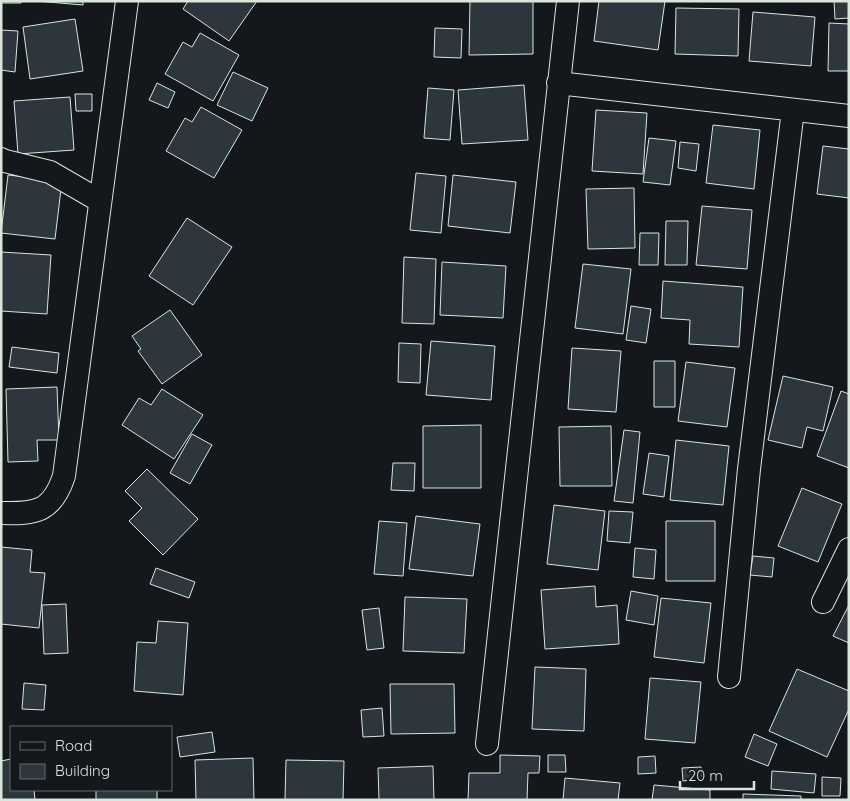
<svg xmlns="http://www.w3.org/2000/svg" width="850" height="801" viewBox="0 0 850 801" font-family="Quicksand,sans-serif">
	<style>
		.building { fill: #2c363c; stroke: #d8e6dc }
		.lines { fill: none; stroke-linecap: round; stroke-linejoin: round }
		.street-casing { stroke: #d8e6dc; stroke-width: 24 }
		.street { stroke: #14181c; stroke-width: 22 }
	</style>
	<rect width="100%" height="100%" fill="#14181c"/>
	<path class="building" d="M1,1H21V3H1Z
		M36,1H83V5Z
		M188,1H257L229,41L183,9Z
		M470,1H533V54L469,55Z
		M599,1H665L658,50L594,41Z
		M834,1H849V18L835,19Z
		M676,8L739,9L738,56L675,54Z
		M753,12L815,17L811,66L749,61Z
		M75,19L83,71L30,79L23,27Z
		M829,23L849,24V71H828Z
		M435,28L462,29L461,58L434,57Z
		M1,30L18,31L15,72L1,70Z
		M200,33L239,55L213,101L165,74L183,42L192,47Z
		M233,72L268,88L252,121L217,105Z
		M157,83L175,92L168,108L149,100Z
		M524,85L528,140L462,144L458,90Z
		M428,88L454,90L450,140L424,138Z
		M75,94H92V111H76Z
		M70,97L74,150L18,154L14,101Z
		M201,107L242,130L214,178L166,151L185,118L192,122Z
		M596,110L647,113L643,174L592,171Z
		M713,125L760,130L754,189L706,183Z
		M649,138L676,141L670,185L643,182Z
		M680,142L699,144L696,171L678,168Z
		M823,146L849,149V198L817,194Z
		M416,173L446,176L441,233L410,230Z
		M8,175L62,181L55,239L1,233Z
		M453,175L516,182L510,233L448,226Z
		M634,188L635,248L588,249L586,189Z
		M702,206L752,210L747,269L696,265Z
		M187,218L232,247L193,305L149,276Z
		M666,221H688L687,265H665Z
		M640,233H659L658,265H639Z
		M1,252L51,255L47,314L1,311Z
		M404,257L436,259L434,324L402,323Z
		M442,262L506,266L503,318L440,315Z
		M583,264L631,269L623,334L575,328Z
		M663,281L743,287L739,347L689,344L690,320L661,318Z
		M631,306L651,309L646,343L626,340Z
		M170,310L202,355L162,384L138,351L141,349L132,336Z
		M431,341L495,346L491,400L426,395Z
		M399,343L421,344L420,383L398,382Z
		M12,347L59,353L57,373L9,367Z
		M572,348L621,351L616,412L568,409Z
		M654,361H675V407H654Z
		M686,362L735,368L727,427L678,421Z
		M783,376L833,387L823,431L807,427L802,448L768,440Z
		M57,387L59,440H37L38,461L8,462L6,389Z
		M162,389L203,415L174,459L122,425L139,398L151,405Z
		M841,391L849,394V468L817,456Z
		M481,425V488H423V426Z
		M611,426L612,486H560L559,427Z
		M624,430L640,432L633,503L614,501Z
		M192,434L212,445L190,484L170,473Z
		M676,440L729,446L723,505L670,500Z
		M649,453L669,456L664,497L643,494Z
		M393,463H415L414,491L391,490Z
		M147,469L198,519L163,555L129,521L142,508L125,491Z
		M802,488L842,504L818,562L778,546Z
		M554,505L605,511L598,570L547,564Z
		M609,511L633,512L630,543L607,541Z
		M416,516L480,524L473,576L409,569Z
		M379,521L407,523L403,576L374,574Z
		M666,521H715V581H666Z
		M1,547L32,550L30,572L45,573L39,628L1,624Z
		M635,548L656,550L654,579L633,577Z
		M753,556L774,558L772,577L750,575Z
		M156,568L195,582L189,598L150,584Z
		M595,586L596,607L617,605L619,644L545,649L541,590Z
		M631,591L658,596L654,625L626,620Z
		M405,597L467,599L464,653L403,651Z
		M661,598L711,603L704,663L654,657Z
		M66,604L68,653L44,654L42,605Z
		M849,605V643L833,636Z
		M379,608L384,648L367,650L362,610Z
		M158,621L188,623L183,695L134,691L137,642L156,643Z
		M535,667L586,669L584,731L532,729Z
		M797,669L849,691V709L827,757L769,731Z
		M650,678L701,682L695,743L645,739Z
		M24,683L46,685L44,710L22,709Z
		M390,684H454L455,733L391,734Z
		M382,708L384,736L363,737L361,710Z
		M212,732L215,752L180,757L177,737Z
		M754,734L777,744L768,766L745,757Z
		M500,755L540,756L539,773H528L527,800H468L469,773H500Z
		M548,755H565L566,772H548Z
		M655,756L656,773L638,774V757Z
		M253,758L254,800H196L195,760Z
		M11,759V790H34L35,800H1V761Z
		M286,760L344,761L343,800H285Z
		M433,766L434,800H379L378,768Z
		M701,767L702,779L683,781L682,768Z
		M772,771L816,774L814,793L771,789Z
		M822,777L841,778L840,796H822Z
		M565,778L620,783L618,800H563Z
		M654,785L710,790V800H652Z
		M96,790H157V800H96Z
		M743,794L801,796V800H743Z"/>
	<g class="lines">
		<g class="street-casing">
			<path id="street" d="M558,83L849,116
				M1,159L5,161L50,172L100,201
				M1,513C36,514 52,512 64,476L127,1
				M823,602L849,549
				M729,677L749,469L793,110
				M487,744L568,1"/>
		</g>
		<use href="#street" class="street"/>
	</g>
	<rect width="850" height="801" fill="none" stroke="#d8e6dc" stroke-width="5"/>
	<rect x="10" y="726" width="162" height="65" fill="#14181c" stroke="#626a69"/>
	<rect x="20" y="742" width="25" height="8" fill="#14181c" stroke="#626a69"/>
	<text x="55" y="751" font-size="15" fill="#d8e6dc">Road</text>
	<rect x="20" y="764" width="25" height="15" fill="#2c363c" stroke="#626a69"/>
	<text x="55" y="776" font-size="15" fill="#d8e6dc">Building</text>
	<path d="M680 781v8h74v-8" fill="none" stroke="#d8e6dc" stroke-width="2.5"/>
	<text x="688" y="781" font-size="15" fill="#d8e6dc" stroke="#14181c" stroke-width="4" paint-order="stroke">20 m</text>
</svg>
